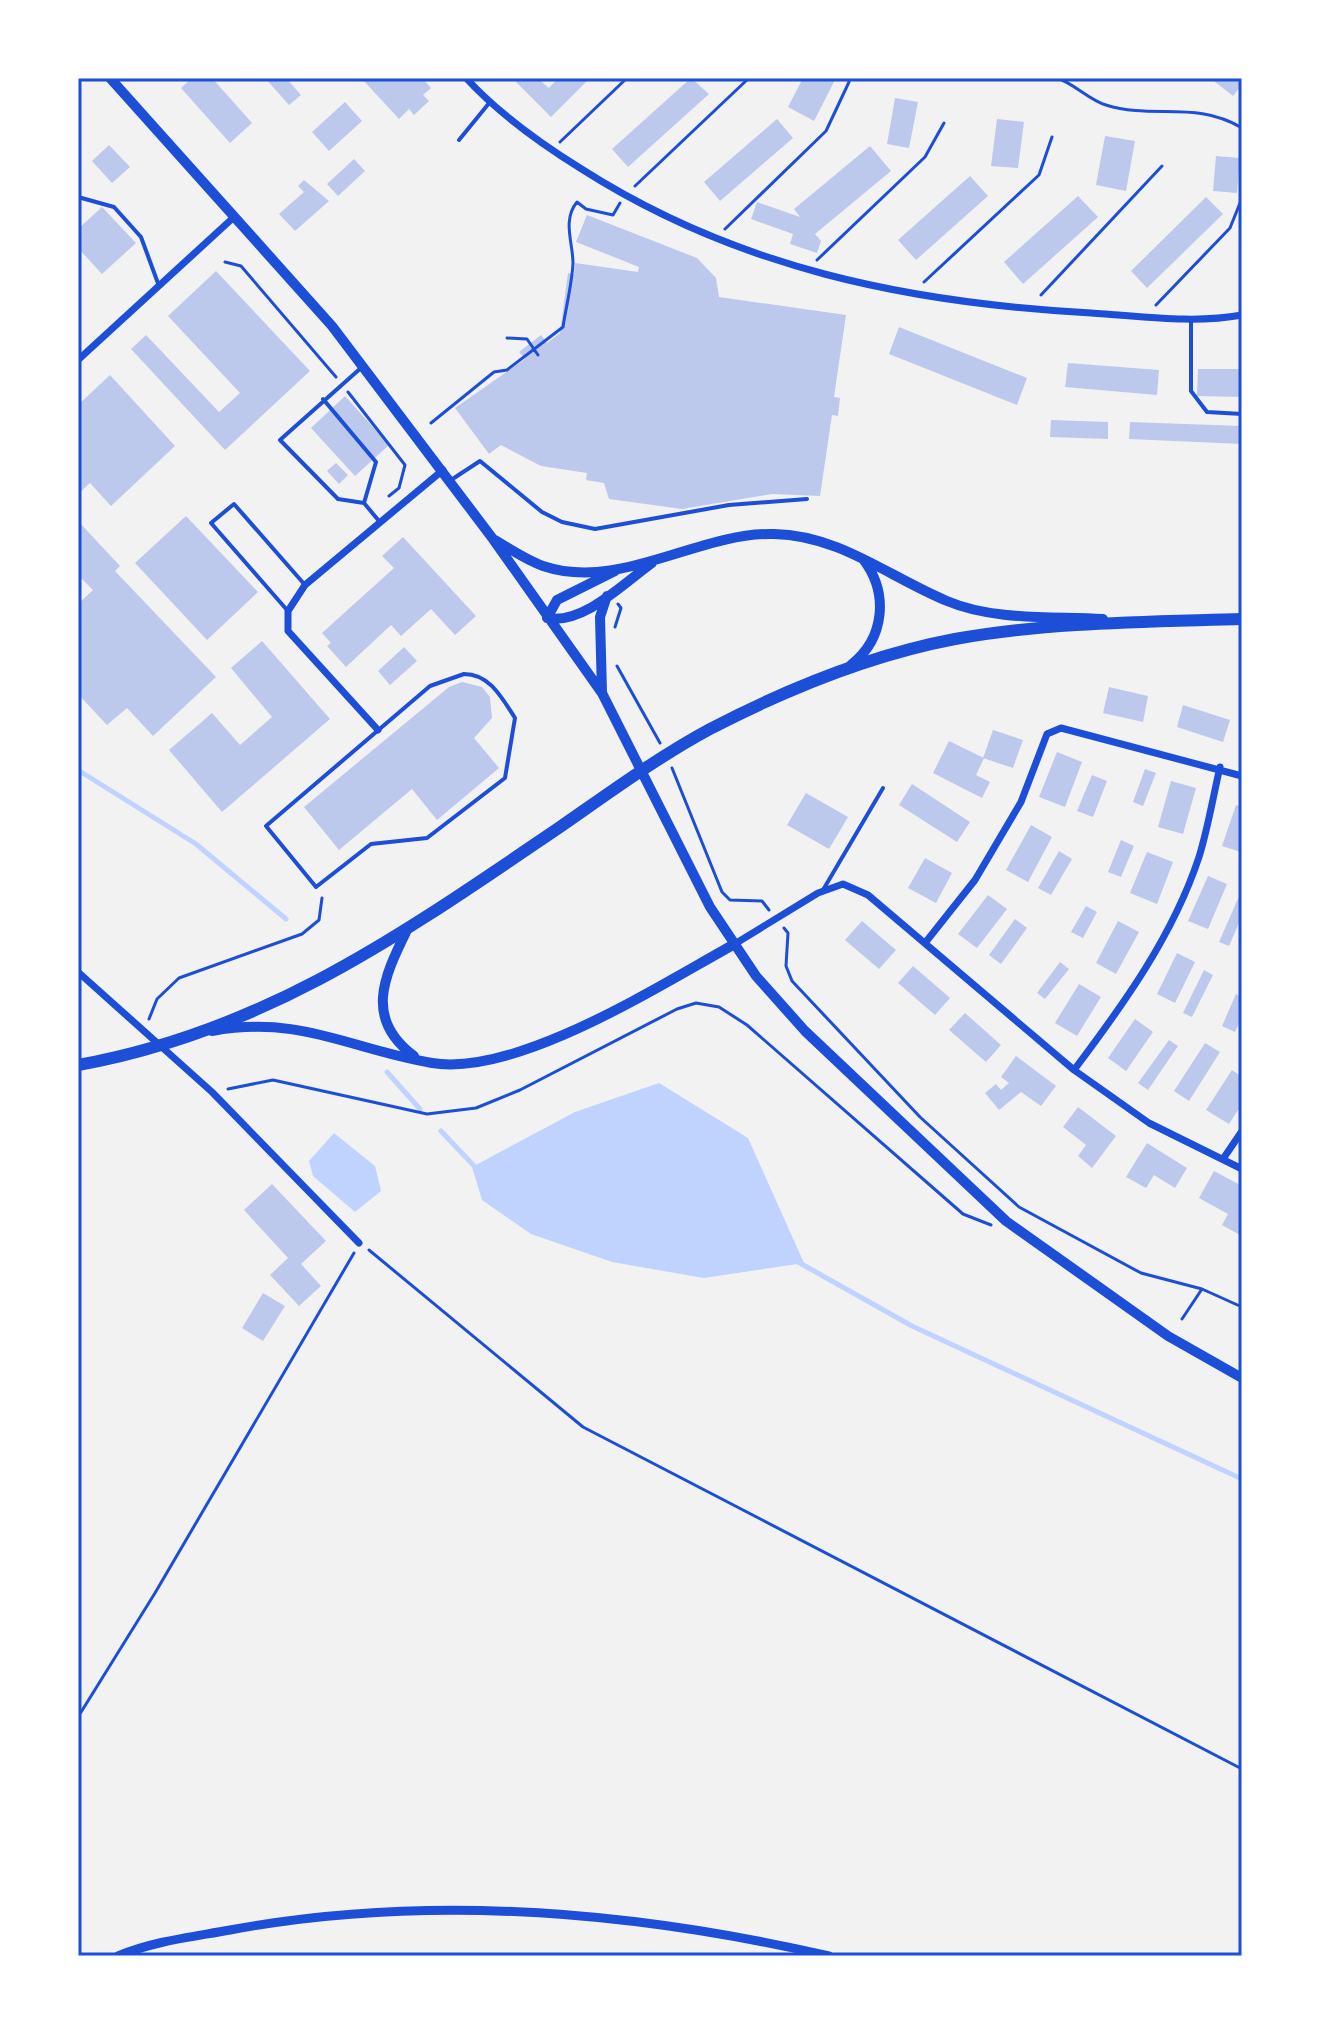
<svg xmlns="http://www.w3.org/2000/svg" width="1320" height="2034" viewBox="0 0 1320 2034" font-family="Arial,sans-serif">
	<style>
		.water { fill: #bfd3fe }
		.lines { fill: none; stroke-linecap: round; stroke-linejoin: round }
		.stream { stroke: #bfd3fe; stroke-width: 5 }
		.building { fill: #bdc9ec }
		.path { stroke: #1d4ed8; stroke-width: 3 }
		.service { stroke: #1d4ed8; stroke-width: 4 }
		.minor { stroke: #1d4ed8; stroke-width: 7 }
		.tertiary { stroke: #1d4ed8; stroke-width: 9 }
		.secondary { stroke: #1d4ed8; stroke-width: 10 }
		.primary { stroke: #1d4ed8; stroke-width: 12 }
		.neatline { fill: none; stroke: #1d4ed8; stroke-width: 3 }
	</style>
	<rect width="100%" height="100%" fill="#f2f2f2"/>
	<path class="water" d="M659,1083L748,1138L804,1263L704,1278L612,1262L531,1234L482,1200L472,1167L575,1112Z
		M334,1133L375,1166L381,1191L355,1212L313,1176L309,1161Z"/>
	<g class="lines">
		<path class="stream" d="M78,770L196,844L286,919
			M387,1072L420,1109
			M441,1131L477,1169
			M798,1262L912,1326L1242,1479"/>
	</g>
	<path class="building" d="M192,78H212L252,123L230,143L181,88Z
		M265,78H286L301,95L289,105Z
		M365,78H422L431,88L423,95L429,101L414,115L409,109L399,119L363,80Z
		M520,78H537L549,88L558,78H590L551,117L516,82Z
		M691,78L709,94L628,167L612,149Z
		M803,78H836L814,121L788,107Z
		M1210,78H1242V85L1233,96Z
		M895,98L918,102L909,148L887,144Z
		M345,102L362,121L329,151L312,132Z
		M777,119L793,138L720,201L704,182Z
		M997,119L1024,122L1018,168L991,166Z
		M1105,136L1135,141L1126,191L1096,185Z
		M109,145L130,167L112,183L92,161Z
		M870,146L891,171L815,234L821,241L817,253L790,244L793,234L751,219L757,202L800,217L794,209Z
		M1216,156L1240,158L1237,193L1213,191Z
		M354,159L365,171L338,196L327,184Z
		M970,176L988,196L916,260L898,240Z
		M304,180L329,201L295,231L279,214L304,192L298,186Z
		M1078,196L1098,217L1023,284L1004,262Z
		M1206,197L1223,214L1147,288L1131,271Z
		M102,207L136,243L102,274L78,248V229Z
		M587,215L697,258L716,278L719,297L846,315L834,397L840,398L838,416L832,415L820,496L772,494L682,509L609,499L604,483L586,480L587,473L541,466L501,445L489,454L455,408L525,359L519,352L541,335L547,343L560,333L568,273L574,274L575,263L638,272L639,267L576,242Z
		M216,271L310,371L225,450L131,349L146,335L219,412L240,393L168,316Z
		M899,327L1027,378L1017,405L889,354Z
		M1068,363L1159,370L1157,395L1065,387Z
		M1198,369H1242V397L1197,396Z
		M110,375L175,446L111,506L90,483L78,494V405Z
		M345,396L389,445L355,476L311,428Z
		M1051,420L1108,422V439L1050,437Z
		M1130,422L1242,426V444L1129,439Z
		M336,463L348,475L339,484L327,471Z
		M186,516L258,592L207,640L135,563Z
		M78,521L120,566L115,571L216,677L153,736L127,708L107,725L78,694V604L93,590L78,575Z
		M403,537L476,616L455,635L431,609L401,636L391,625L346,667L327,646L331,643L322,633L394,568L382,556Z
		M262,641L330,719L222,812L169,750L212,713L240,745L272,717L231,668Z
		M404,647L417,661L390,685L378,671Z
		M462,682L482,687L490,697L492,718L474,738L499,768L437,820L412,789L339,850L304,807L449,687Z
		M1109,687L1148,696L1143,722L1103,713Z
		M1183,705L1230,720L1223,742L1177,727Z
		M993,730L1023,740L1013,768L983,758Z
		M949,741L984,758L976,775L990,782L982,798L933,773Z
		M1057,752L1082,762L1065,807L1039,797Z
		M1145,769L1156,773L1143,806L1133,802Z
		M1092,775L1107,781L1093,817L1077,811Z
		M1171,781L1196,788L1183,834L1158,827Z
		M912,784L970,822L957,842L899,805Z
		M806,793L848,817L829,849L787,825Z
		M1236,805L1242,807L1241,852L1222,846Z
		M1031,825L1052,837L1028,882L1006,870Z
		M1121,840L1134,846L1121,877L1108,872Z
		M1059,851L1072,859L1051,895L1038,888Z
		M1147,852L1173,862L1157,904L1130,893Z
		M925,858L952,873L936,903L908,888Z
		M1208,876L1227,884L1208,929L1188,921Z
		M1240,894L1242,916L1229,946L1219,942Z
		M988,895L1007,909L977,948L958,934Z
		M1086,906L1097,912L1083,938L1071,932Z
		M1015,919L1027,928L1001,964L989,955Z
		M862,921L896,950L879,969L845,940Z
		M1118,921L1139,932L1116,974L1096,963Z
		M1177,953L1195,962L1175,1003L1157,994Z
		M1060,962L1069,969L1045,999L1037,993Z
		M913,966L950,998L935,1015L898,983Z
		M1204,970L1213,975L1192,1017L1183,1013Z
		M1079,984L1101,997L1077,1036L1055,1023Z
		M1236,994L1242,997V1017L1235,1032L1222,1026Z
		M965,1013L1001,1045L986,1062L949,1030Z
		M1135,1019L1153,1032L1126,1071L1108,1058Z
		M1169,1040L1178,1046L1148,1090L1138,1083Z
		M1205,1043L1220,1052L1189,1101L1174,1091Z
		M1016,1056L1056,1086L1041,1106L1021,1092L999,1110L985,1093L996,1084L1001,1090L1009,1083L1001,1077Z
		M1232,1070L1242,1077V1104L1229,1124L1206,1110Z
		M1078,1107L1116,1136L1092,1168L1078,1156L1086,1145L1063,1127Z
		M1147,1143L1187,1168L1175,1188L1154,1175L1146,1188L1126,1177Z
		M1214,1171L1242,1186L1240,1235L1222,1225L1228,1214L1199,1198Z
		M272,1184L326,1241L301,1264L321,1286L299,1306L270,1275L288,1258L244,1210Z
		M263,1293L285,1306L263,1341L242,1328Z"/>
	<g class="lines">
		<path class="path" d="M1057,78C1075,84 1089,100 1106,105C1153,120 1196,100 1242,128
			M560,142L627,78
			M635,186L749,78
			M725,229L826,131L849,82
			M817,260L925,157L944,123
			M225,262L241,266L336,377
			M924,282L1039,175L1052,137
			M1041,295L1162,166
			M1156,305L1230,228L1242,198
			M507,338L527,339L538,355
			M348,392L405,465L399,488L389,496
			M431,423L494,372L507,370L563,327C566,307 572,284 573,263C573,243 562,220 577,202L586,209L613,215L620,203
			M615,627L621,608L618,604
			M617,666L660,743
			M672,768L722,892L730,900L762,901L769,910
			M784,928L788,933L786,966L792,981L920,1117L1019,1207L1141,1273L1202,1289L1242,1307
			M149,1019L157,999L179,978L302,934L319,920L322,898
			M228,1089L273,1080L427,1114L476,1108L520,1090L677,1009L696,1003L719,1007L747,1025L963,1214L991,1225
			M369,1250L583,1427L1242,1769
			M1182,1319L1202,1289
			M78,1717L155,1593L354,1253"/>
		<path class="service" d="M459,140L490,102
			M78,197L114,207L141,237L159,286
			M1191,320V391L1207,412L1242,414
			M362,367L280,440L338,499L364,503
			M323,399L376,462L364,503L379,521
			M451,480L480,461L542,512L562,522L595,529L729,505L807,499
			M287,610L211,523L234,504L305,585
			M464,674C490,674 502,698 515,718L505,778L427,838L371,844L316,887L266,826L430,686Z
			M823,890L883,788"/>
		<path class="minor" d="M466,78C498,113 540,143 580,168C736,268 908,303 1091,313C1141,316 1193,324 1242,315
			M78,360L234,217
			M378,730L288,631V611L305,585L443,470
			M925,943L975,880L1021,802L1047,734L1061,728L1242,776
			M733,945L818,893L843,884L868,895L1074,1070L1149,1123L1242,1169
			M78,972L212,1092L359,1243
			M1074,1070C1123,1005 1173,936 1199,857C1208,828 1213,797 1220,767
			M1223,1159L1242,1131"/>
		<path class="tertiary" d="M118,1956C154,1941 192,1937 230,1930C429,1893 633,1911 829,1956"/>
		<path class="secondary" d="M110,78L332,326L493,539L602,693L710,907L756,976L805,1031L1006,1221L1168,1336L1242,1378
			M495,540C510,549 526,560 543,566C620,592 697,532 774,534C839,535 889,577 947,601C994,621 1053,616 1103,619
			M547,618C583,625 624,583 652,563
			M547,618L557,600L615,571
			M851,665C885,638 889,593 863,559
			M602,693L600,617L607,596
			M406,932C384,977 364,1019 414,1056
			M212,1031C301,1015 349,1049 432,1063C517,1077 660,985 733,945"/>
		<path class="primary" d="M78,1065C267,1031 405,932 560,827C609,793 658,757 710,729C787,689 870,655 955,639C1049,622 1147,622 1242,619"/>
	</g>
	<rect width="1320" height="2034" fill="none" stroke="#ffffff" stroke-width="160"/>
	<rect x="80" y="80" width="1160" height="1874" class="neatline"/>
</svg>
